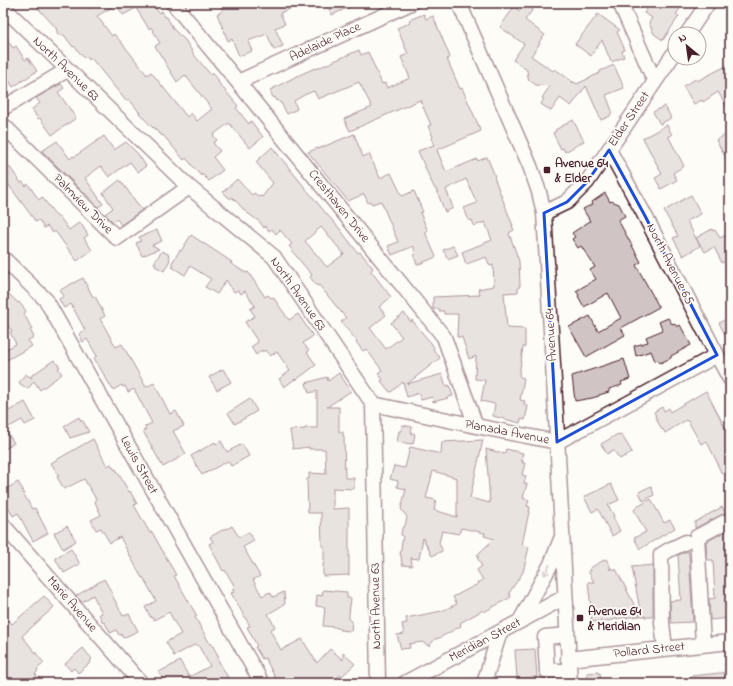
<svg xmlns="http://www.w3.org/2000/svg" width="733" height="686" viewBox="0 0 733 686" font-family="'Indie Flower',sans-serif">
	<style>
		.building { fill: #d0c5c4; stroke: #4a1f2b; fill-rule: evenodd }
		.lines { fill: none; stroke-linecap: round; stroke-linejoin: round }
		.minor-casing { stroke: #4a1f2b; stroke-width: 17 }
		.minor { stroke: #fdfcf7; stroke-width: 14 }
		.oneway { stroke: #ac999b }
		.marked { fill: none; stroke: #1d4ed8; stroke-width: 3; stroke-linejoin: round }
		.poi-dot { fill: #4a1f2b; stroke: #fdfcf7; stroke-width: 1.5 }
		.labels { text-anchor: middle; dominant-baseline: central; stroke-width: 3.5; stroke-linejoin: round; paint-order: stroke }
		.street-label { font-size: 13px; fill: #4a1f2b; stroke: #fdfcf7 }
		.poi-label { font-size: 13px; font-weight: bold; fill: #4a1f2b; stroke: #fdfcf7; text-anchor: start }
	</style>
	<rect width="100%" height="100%" fill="#fdfcf7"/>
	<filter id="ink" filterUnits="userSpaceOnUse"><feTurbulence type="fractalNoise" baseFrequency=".025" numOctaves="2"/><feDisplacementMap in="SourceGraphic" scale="8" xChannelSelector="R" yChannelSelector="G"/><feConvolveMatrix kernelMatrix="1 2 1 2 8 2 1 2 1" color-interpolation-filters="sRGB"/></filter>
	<g filter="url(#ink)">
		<path class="building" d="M44,3H84L89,8L97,3H119L97,16L112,36L114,34L122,43L147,75L151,72L187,117L191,113L197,121L212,109L185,75L177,82L155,46L160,43L151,27L149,29L136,8L123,15L118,7L125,3H152L159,13L162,11L165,17H167L174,30L185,40L195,56L211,75L213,73L219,81L218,82L238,106L236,108L249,124L251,121L263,137L250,148L229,123L213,135L217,140L213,143L220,151L213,157L223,170L209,181L202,174L201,176L186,158L184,160L163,135L162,136L160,133L159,134L154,127L153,128L139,113H140L129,99L126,101L91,58L89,60L86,56L84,58L74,46L73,47L64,35H58L56,28L38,8Z
			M232,3H305L280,13L285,24L275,28L283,46L274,50L267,34L248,41L252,51L239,56L232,39L228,41L217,14L223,11L221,7Z
			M327,3H358L332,15Z
			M651,3H684L676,14L679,16L663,40L654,34L649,23L652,18L644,13Z
			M526,4L533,9L525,20L545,35L539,42L540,43L531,56L553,71L555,69L573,82L572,83L574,82L577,84L600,73V71L614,65L624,88L606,95L612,111L610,116L601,120L586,86L571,106L560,98L551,111L541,104L544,99L542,98L550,86L536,85L529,80L528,77L527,70L513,60L524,44L500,27L514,7L520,11Z
			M424,14L426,19L433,16L450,57L447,59L460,89L462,88L481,131L437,150L446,172L477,159L478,161L487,157L495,176L494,177L513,226H512L514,230L509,233L519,261L520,286H519V288H518V292L504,293L507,328L525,329V347H523L519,375L520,377L524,378L520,400L525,401L524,405L528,406L525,420L521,419L520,423L493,416L495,404L481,401L485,380L475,379L476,356L469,359L462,337H457L458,314H444V311H439V309H433V297L480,295L478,289L494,286L493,265L490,266L486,257L466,264L462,252L492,240L485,222L474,226L472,220L469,221L464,208L477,203L466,179L446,189L453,208L445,212L436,189H435L431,181L418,151L434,145L431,138L433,137L428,126L431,125L420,100L350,131L344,119L372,107L359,82L318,99L314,91L304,95L294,101L297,109L287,114L281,103H280L278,100L276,101L275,97L273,98L270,90L297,76L315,68L316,69L341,58L359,50L361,55L368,52L382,84L385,83L387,88L410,78L401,57L408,54L397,28L410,23L409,20Z
			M598,14L620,30L617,32L625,50L622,51L624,57L611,62L602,40L591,56L575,44Z
			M3,34L13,48L16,46L25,60L28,58L37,71L13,87L3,71Z
			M730,64V112L718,92L703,102L702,100L694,104L683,86L696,79L697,81Z
			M61,84L64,88L58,92L76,118L52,135L40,118L38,119L32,109L40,103L36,98Z
			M665,106L671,118L660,124L653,112Z
			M573,120L584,141L565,152L563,148L561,149L553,133L556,131L555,130Z
			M667,125L672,135L668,136L684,166L673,173L677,180L661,189L655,178L662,174L643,138Z
			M730,132V165L716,140Z
			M354,134L363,157L369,154L380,178L391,173L402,196L414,191L423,212L420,213L428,231L425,232L436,257L417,265L415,259L414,246L392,255L388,246L398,242L381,201L372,204L371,202L368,203L364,194L348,201L308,152L318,148V149Z
			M104,136L114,150L126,142L138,154L146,166L138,172L130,162L109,177L101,166L85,178L103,204L98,207L85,193V194L42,151L57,141L70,159L73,156L74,157Z
			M272,147L324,211L339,228L358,253L360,252L373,268L371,271L391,297L379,307L386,315L370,328L386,349L402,337L391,323L404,313L411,322L412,320L424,335L432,344L434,348L433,349L440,358L407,384L442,374L446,386L449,385L453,396L448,397V398L433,402L432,397L421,400L419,393L407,397L403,382L391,392L389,391L381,381L383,380L378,373L382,370L366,349L363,351L356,342L357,341L341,322L346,318L319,285L317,286L310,277L312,275L292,251H293L289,246L292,244L280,230L276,234L272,229L269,231L265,226L264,228L260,222L246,212L233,198H229L223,192L237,179L252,195L254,193L259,197L261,196L262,197L273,183L256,162ZM321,227L344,254L327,267L305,241Z
			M9,166L21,183L23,182L26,186L28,184L39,200L42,197L57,217L59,216L69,230L80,222L88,235L84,238L92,250L77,261L55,231L53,233L47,226L44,228L39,220L36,222L8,184L3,188V170Z
			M120,180L142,210L121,225L117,219L113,222L105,214L113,208L103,193Z
			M605,193L610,202L611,201L619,204L625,216L618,220L641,262L636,265L659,307L621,328L625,335L586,357L569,327L590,316L598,331L621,318L608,293L584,307L578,296L579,295L576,291L596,279L590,270L595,267L581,246L578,248L572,239L575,237L572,233L590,221L583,209L593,204L592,202Z
			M691,195L701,214L687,221L700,246L683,256L673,238L678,236L664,211Z
			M712,229L713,231L715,230L720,238L730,233V259L722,263L714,247L705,252L696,238Z
			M157,230L162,241L152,245L159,249L142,256L136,243L141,241L139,237Z
			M191,235L232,262L230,263L246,273L248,272L265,297L268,295L271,298L273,297L289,320L298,314L313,336L303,343L309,351L307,352L316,365L296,380L295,379L284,387L279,379L290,371L277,352L270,356L265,350L263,352L262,350L256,355L251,347L258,342L245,322L255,316L250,309L255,306L245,291L241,294L238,290L234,292L226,280L217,294L205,287L211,279L190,266L185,275L172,267V263L180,250L181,251Z
			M453,246L458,255L448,259L443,250Z
			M162,251L168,254L170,260L164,271L155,266L156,264L154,263Z
			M83,278L93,297L95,296L105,316L100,319L116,347L122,344L146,387L154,383L170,414L176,411L184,426L173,431L186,454L163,467L143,431L146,429L144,427L152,423L134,389L128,392L125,386L123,387L122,385L113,390L94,358L97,356L87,339L83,342L79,334L85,330L71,304L64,308L59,299L64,296L60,290Z
			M3,288L18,303L19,302L26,311L24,314L32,329L30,330L34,337L28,340L32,346L3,362V351L16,344L10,332L12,331L3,319Z
			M730,317V344L719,323Z
			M668,318L672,324L674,323L677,327L680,325L691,345L671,356V358L660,363L658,360L655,361L651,351L636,356L634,346L648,342L646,337L663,330L659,322Z
			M624,359L630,379L621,382L622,385L609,389V392L599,395V396L592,398L575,401L572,376Z
			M54,360L60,367L58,368L62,374L40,390L34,381L28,389L19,383L25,374L32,378L31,376Z
			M223,369L231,382L217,390L209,377Z
			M339,373L351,391L327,407H339V432H343V436H344L345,478H354V489L333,488V509L349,508V575L323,576V564H324V546H322L321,513H308L307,479H309V473L326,474L325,449H309V447L293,449L290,430L305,429V428H317V391L309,393L306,383L327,377L328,381Z
			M706,391L730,437V470L722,474L717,464H718L707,442L706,441L701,444L688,421H687L686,420L665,433L663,429L662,430L655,416H656L654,412L662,407L664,411L669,408L670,412Z
			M250,399L257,411L235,424L228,413Z
			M25,402L35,420L25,425L22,420L5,429L14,443L3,450V414Z
			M79,417L81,421H83L89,432L70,438L64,426Z
			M402,425L412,427L411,433L415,434L413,444L397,442L399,431H401Z
			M618,434L619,435L621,434L632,452L620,459L613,450L607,454L601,444Z
			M93,439L107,466L111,464L115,470L116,469L129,492L130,491L137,504L134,505L150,533L152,532L176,575L174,576L197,616L195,617L210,644L211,643L219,657L217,658L231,683H165L159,672L180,661L189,677L210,666L198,645L197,646L196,644L174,656L166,642L181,634L169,612L154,620L153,618H151L145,607L156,601L143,577L142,578L120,537L110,543L101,528L96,530L91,520L101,515L95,502H96L95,500L96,499L84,479L64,489L57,477L59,476L51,463Z
			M483,440L470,498L490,503L486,449L505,454L506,449L523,453L521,460H523L522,463H525L522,475L526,476L524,483L527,484L523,498L529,500L527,506L530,507L522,545L529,547L523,572L509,593L511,597L484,612L483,610L460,623L461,626L439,638L435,639L429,646L422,642L409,644L410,648L401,649L397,635L404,634L402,624L407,623L406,618L442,611L457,604L453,597L478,584L477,583L483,580L477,570L482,566L480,564L481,563L477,558L479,557L477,555L494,539L484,536L485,533L461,528L459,534L442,531L439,543L442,550V551L432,556L423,538L419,559L411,558L412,566L402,565L401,555H400L403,536L401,535L402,528L405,526L407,517L401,509L406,489L397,487L398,481L390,479L394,466L405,468L410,447L441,454L442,442ZM433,471L457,478V517L434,510L436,500L426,498Z
			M221,441L227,452L242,444L249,456L231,466L228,461L202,475L191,456L215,442L216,444Z
			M18,482L23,490L22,491L32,509L35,508L48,533L33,541L18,513L13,516L3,498V491Z
			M611,484L619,500L608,505L614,516L613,517L620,531L612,536L598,509L592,512L584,497Z
			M651,486L654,495L643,501L639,492Z
			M651,499L664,523L670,520L675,528L640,549L634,538L646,532L634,510L637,507Z
			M722,507L726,514L721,515L695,528V522Z
			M67,526L76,541L63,549L54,533Z
			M232,526L239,537L249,532L254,541L243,547L260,576L253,580L262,596L270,592L273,597L284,592L285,604L268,614L275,627L270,630L281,650L302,639L317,663L330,649L343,660V653L355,664L342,676L341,675L327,683H278L265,658L262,659L255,647L257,646L247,627L250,626L231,593L234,592L232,589L235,587L225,570L223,571L209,544L213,542L210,537L226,528L227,529Z
			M730,529V618L710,620L709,599L715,598L713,560H707L706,542Z
			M71,549L80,564L64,573L62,568L61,569L55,558Z
			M688,551L689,554L693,622L671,623L670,601L681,600L678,555Z
			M606,559L611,568L609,569H616L640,616L614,619V620L592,622L590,608H591L588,582H594L588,571H591L590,568Z
			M653,565V617H645V616H641L632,567Z
			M104,579L112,593H111L123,616L129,614L138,631L123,638L121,634L119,635L116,630L111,633L104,622L103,623L99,614L102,613L93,595L82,602L76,596Z
			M323,590L347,592V598H351L349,614V620H351L352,622L351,631L340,630V629L335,627L323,626L325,607L316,606L317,595L322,596Z
			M44,596L54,607L22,636L44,663L37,669L38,671L35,674L39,678L33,683H9L3,678V614L12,624Z
			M83,648L92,659L90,661L91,662L78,673L74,668L71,671L65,664Z
			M535,649L537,677L517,678L515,650Z
			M598,672L599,674L600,673L601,683H588L587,673Z
			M730,672V683H691V676Z"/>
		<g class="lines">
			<g class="minor-casing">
				<path id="minor" d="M173,3L238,82L444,337L476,426
					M459,3L530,166L539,192L544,213L555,398L570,683
					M620,3L655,82
					M3,7L189,187L274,257L373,404L378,683
					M687,34L708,3
					M238,82L411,3
					M3,108L67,70
					M3,125L117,238L189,187
					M609,150L644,214L717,355L730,379
					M544,213L567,202L587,182L675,52
					M3,258L46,300L262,683
					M373,404L476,426L557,442L717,355
					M3,525L141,683
					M520,621L551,564L561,539
					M567,635L545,637L547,671H569
					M703,644L697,537L725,522
					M665,648L662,623L661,555L669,550L686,542
					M568,659L730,642
					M405,683L565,597
					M484,683L500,632"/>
			</g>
			<use href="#minor" class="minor"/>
		</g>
		<defs><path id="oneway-shaft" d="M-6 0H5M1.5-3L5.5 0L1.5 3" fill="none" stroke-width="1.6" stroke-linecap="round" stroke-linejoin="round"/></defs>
		<use class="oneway" href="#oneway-shaft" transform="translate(547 570) rotate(117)"/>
	</g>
	<path d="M0 0H733V686H0ZM609,150L644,214L717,355L557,442L544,213L567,202L587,182Z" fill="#fdfcf7" fill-opacity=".55" fill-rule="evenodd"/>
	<path class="marked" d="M609,150L644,214L717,355L557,442L544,213L567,202L587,182Z"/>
	<g class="poi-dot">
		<rect x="543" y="166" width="8" height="8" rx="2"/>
		<rect x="576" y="614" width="8" height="8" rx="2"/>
	</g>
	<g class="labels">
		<g class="street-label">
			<text transform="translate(325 42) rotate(-25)">Adelaide Place</text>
			<text transform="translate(66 69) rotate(44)">North Avenue 63</text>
			<text transform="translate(629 119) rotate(-56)">Elder Street</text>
			<text transform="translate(83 204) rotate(45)">Palmview Drive</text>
			<text transform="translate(339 206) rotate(51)">Cresthaven Drive</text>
			<text transform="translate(670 264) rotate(63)">North Avenue 65</text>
			<text transform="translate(298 294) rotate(55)">North Avenue 63</text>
			<text transform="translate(551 335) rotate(-93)">Avenue 64</text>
			<text transform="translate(507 432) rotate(11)">Planada Avenue</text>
			<text transform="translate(139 465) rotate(61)">Lewis Street</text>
			<text transform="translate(72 604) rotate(49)">Marie Avenue</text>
			<text transform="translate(376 606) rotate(-91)">North Avenue 63</text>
			<text transform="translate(485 640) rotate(-28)">Meridian Street</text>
			<text transform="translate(649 650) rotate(-6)">Pollard Street</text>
		</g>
		<g class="poi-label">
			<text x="555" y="163">Avenue 64<tspan x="555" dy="15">&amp; Elder</tspan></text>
			<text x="588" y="611">Avenue 64<tspan x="588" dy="15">&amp; Meridian</tspan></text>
		</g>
	</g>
	<rect width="733" height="686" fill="none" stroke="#fdfcf7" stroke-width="16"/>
	<rect x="8" y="8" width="717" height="670" fill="none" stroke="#4a1f2b" stroke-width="1.5" filter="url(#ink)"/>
	<g transform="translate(687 46) rotate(331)"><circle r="19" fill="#fdfcf7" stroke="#b5a4a5"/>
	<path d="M0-3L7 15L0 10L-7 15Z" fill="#4a1f2b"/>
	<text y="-6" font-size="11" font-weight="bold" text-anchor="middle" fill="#4a1f2b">N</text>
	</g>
</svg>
